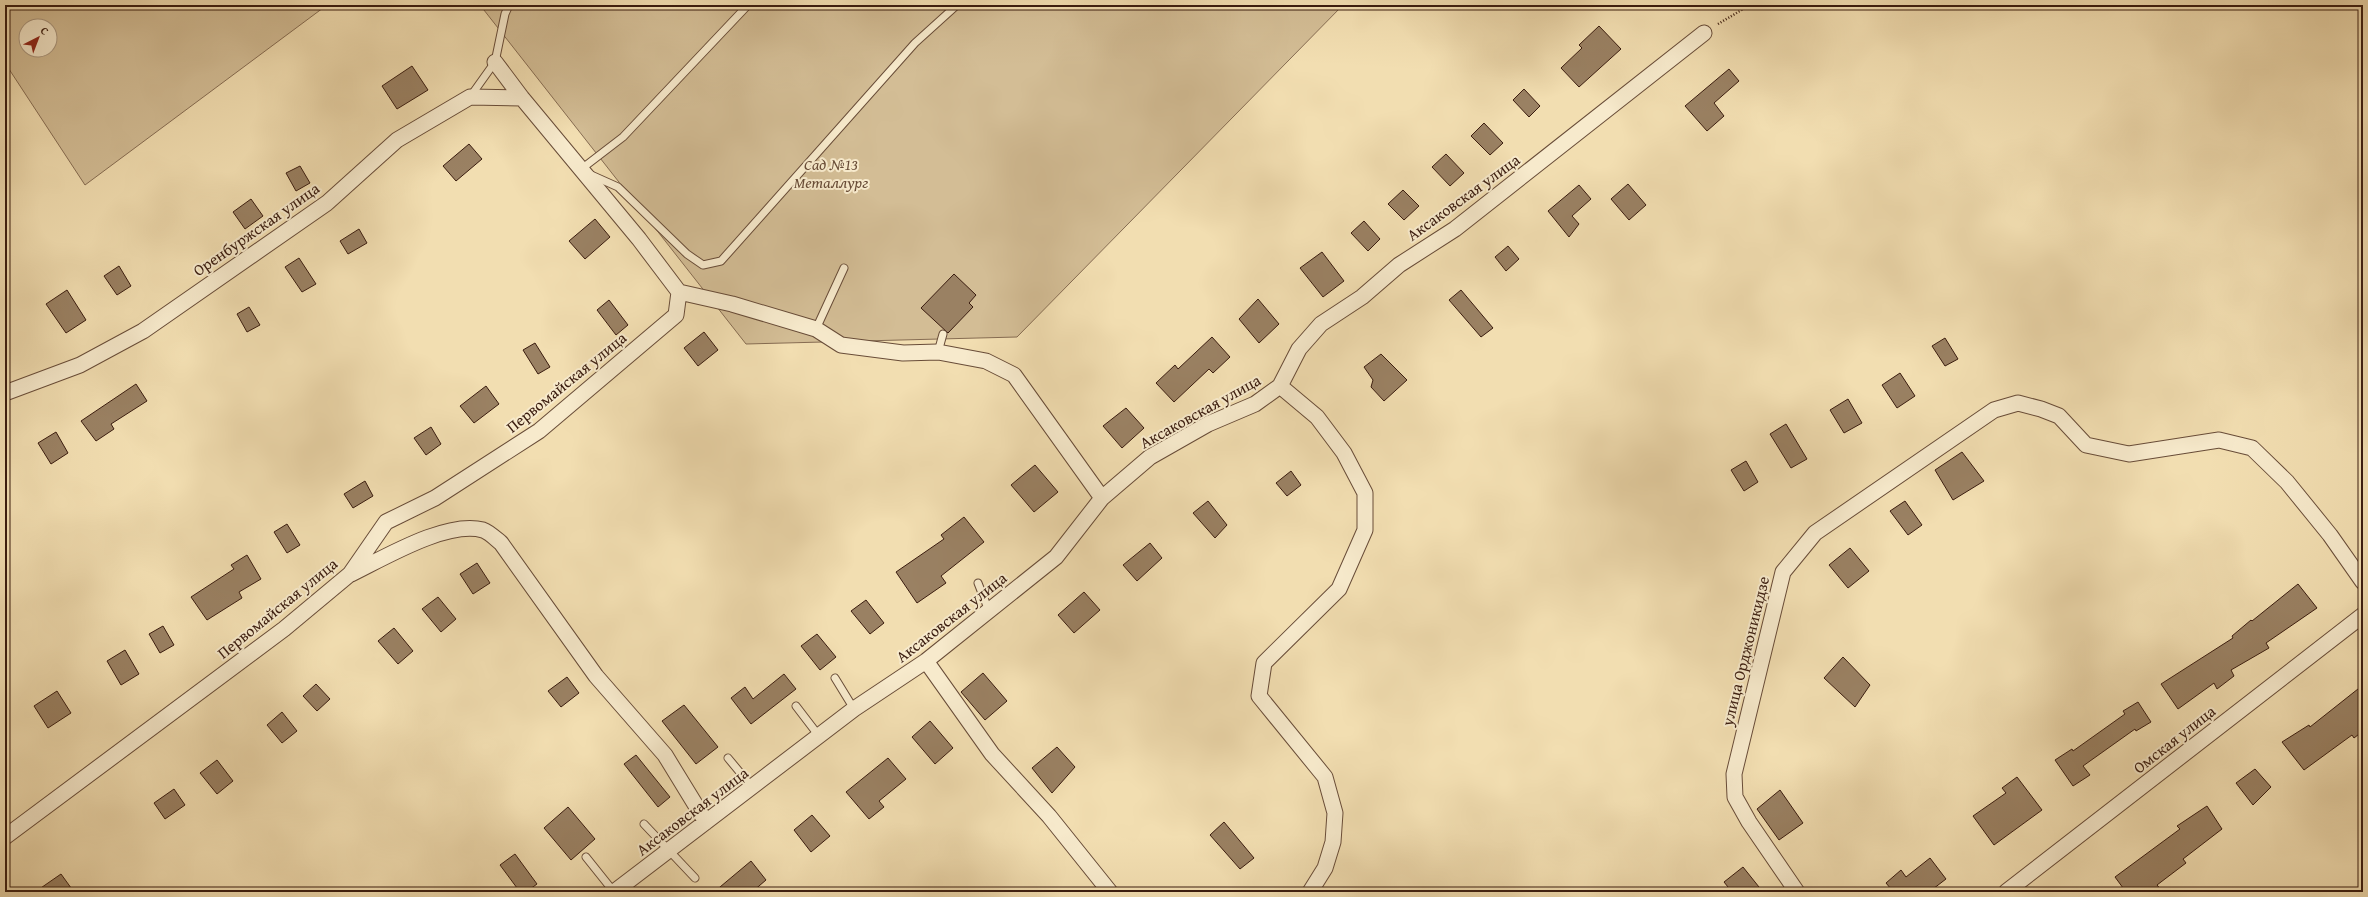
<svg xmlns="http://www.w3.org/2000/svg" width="2368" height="897" viewBox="0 0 2368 897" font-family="'Gentium Book Plus',serif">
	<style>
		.green { fill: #d3bd95; stroke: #866c52; fill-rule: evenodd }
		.building { fill: #9a8163; stroke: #3a1c0f }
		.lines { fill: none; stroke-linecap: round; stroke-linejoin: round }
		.service-casing { stroke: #684c38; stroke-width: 9 }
		.minor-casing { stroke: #684c38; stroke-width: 17 }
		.path { stroke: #3a1c0f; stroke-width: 2.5; stroke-dasharray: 1 2; stroke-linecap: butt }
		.service { stroke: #f7eacc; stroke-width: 7 }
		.minor { stroke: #f7eacc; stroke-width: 15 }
		.labels { text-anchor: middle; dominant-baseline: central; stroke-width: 4; stroke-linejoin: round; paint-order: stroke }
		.park-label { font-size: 16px; font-style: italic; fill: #684c37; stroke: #f7eacc }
		.street-label { font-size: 16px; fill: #3a1c0f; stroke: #f7eacc }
	</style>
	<rect width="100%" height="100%" fill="#f2deb1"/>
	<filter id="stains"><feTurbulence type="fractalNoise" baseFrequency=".005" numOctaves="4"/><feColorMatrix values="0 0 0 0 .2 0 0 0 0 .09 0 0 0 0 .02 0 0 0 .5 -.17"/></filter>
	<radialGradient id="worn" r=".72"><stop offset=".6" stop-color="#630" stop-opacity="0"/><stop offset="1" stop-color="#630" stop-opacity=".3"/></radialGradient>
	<path class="green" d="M5,5H327L85,185L5,63ZM26,26H50V50H26Z
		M480,5H1343L1017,337L746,344Z"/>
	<path class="building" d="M1599,26L1621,49L1579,87L1561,68L1582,48L1579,45Z
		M412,66L428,90L397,109L382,86Z
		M1729,69L1739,81L1714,103L1724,116L1707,131L1685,106Z
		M1524,89L1540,106L1529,117L1513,100Z
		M1484,123L1503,143L1490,155L1471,136Z
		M469,144L482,159L456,181L443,166Z
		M1446,154L1464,173L1450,186L1432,167Z
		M300,166L310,183L296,191L286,173Z
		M1628,184L1646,205L1629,220L1611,199Z
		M1579,185L1591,199L1572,216L1579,224L1569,237L1548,211Z
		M1403,190L1419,206L1404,220L1388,204Z
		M251,199L263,216L245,229L233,212Z
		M595,219L610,237L585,259L569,241Z
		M1364,221L1380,239L1368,251L1351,233Z
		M359,229L367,243L348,254L340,241Z
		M1508,246L1519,259L1506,271L1495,257Z
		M1322,252L1344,281L1323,297L1300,268Z
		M299,258L316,284L302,292L285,267Z
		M119,266L131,286L117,295L104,276Z
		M954,274L976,295L969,303L973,307L948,333L921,308Z
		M67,290L86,320L66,333L46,304Z
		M1461,290L1493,328L1481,337L1449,300Z
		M1258,299L1279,324L1259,343L1239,319Z
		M609,300L628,325L616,335L597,310Z
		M249,307L260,325L247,332L237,314Z
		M704,332L718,350L698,366L684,348Z
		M1212,337L1230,357L1213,373L1209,369L1174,402L1156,383L1175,365L1178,369Z
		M1945,338L1958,359L1945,366L1932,346Z
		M535,343L550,367L538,374L523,350Z
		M1381,354L1407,380L1384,401L1371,387L1373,380L1364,367Z
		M1900,373L1915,396L1897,408L1882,385Z
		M136,384L147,401L111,424L114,429L96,441L81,421Z
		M486,386L499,404L474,423L460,406Z
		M1848,399L1862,423L1844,433L1830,410Z
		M1126,408L1144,428L1122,448L1103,426Z
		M1786,424L1807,459L1791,468L1770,434Z
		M431,427L441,444L426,455L414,438Z
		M56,432L68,453L51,464L38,443Z
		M1962,452L1984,481L1953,500L1935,470Z
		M1746,461L1758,482L1744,491L1731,470Z
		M1035,465L1058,492L1034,512L1011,485Z
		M1291,471L1301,485L1287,496L1276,483Z
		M365,481L373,496L353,508L344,494Z
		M1208,501L1227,525L1215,538L1193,513Z
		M1905,501L1922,525L1908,535L1890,511Z
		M964,517L984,542L941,576L946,583L917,603L896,572L944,539L941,535Z
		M287,524L300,545L287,553L274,532Z
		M1150,543L1162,558L1137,581L1123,565Z
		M1850,548L1869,571L1848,588L1829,565Z
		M247,555L261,579L239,592L242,598L207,620L191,597L234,569L231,565Z
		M477,563L490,583L473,594L460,574Z
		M2298,584L2317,608L2266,643L2269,648L2231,670L2234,676L2217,689L2214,683L2178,709L2161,684L2233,638L2232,636L2251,620L2252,621Z
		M1084,592L1100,610L1074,633L1058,615Z
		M438,597L456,619L441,632L422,609Z
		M866,600L884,623L870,634L851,611Z
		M163,626L174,645L160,653L149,634Z
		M394,628L413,651L398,664L378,641Z
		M817,634L836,657L820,670L801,646Z
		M125,650L139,674L121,685L107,661Z
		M1843,657L1870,685L1855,707L1824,678Z
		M983,673L1007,701L985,720L961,692Z
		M784,674L796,689L751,724L731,698L745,687L753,699Z
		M567,677L579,693L561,707L548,691Z
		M316,684L330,699L317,711L303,696Z
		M2363,685V731L2354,738L2352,735L2304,770L2282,742L2309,725L2310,727Z
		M57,691L71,713L48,728L34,706Z
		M2138,702L2151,722L2136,731L2135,729L2083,766L2090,775L2073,786L2055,760L2072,749L2073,751L2125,714L2123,711Z
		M684,705L718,747L696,764L662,721Z
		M282,712L297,731L282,743L267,725Z
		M930,721L953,748L935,764L912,737Z
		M1057,747L1075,767L1052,793L1032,768Z
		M636,755L670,797L658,807L624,764Z
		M888,758L906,779L879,801L884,807L869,819L846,792Z
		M217,760L233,781L217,794L200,773Z
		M2255,769L2271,787L2253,805L2236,783Z
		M2017,777L2042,810L1994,845L1973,816L2006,793L2002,788Z
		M174,789L185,805L165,819L154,803Z
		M1780,790L1803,823L1779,840L1757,809Z
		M2207,806L2222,829L2183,859L2186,863L2157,885L2163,892H2126L2115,877L2180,829L2177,826Z
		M568,807L595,839L571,860L544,828Z
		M812,815L830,836L811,852L794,830Z
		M1224,822L1254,858L1240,869L1210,835Z
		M515,854L537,884L526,892H520L500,865Z
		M1930,858L1946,879L1929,892H1887L1891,889L1886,883L1901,870L1906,877Z
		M751,861L766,880L752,892H714Z
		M1743,867L1763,892H1732L1724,882Z
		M61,874L74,892H35Z"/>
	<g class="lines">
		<g class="service-casing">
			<path id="service" d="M470,97L495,62L505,14L509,5
				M580,170L623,137L748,5
				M589,174L618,187L687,254L703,265L721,261L915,43L957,5
				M816,329L844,268
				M938,352L943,334
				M978,583L989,611
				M835,678L854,709
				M796,706L819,736
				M728,758L752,787
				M644,824L695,878
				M586,857L614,892"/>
		</g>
		<g class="minor-casing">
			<path id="minor" d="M495,62L522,98L639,239L679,292L732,304L816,329L841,345L903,353L938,352L986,361L1014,375L1102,498
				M1280,386L1317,417L1344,453L1365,493V530L1339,589L1264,663L1259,696L1325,777L1335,813L1333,842L1325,868L1310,892
				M5,393L80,365L143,331L327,203L397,140L470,97L522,98
				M351,574C384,558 447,520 483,530C489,532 496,539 501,543L596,676L665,755L706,822
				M926,661L992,754L1049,816L1110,892
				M5,837L284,629L350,574L386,522L435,498L539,431L676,315L679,292
				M614,892L854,709L926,661L1056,557L1102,498L1150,457L1208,424L1255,404L1280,386L1299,349L1321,324L1362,297L1399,265L1455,229L1704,33
				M1797,892L1749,822L1735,797L1734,774L1783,572L1815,533L1994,410L2018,403L2041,409L2059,416L2086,445L2129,454L2219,440L2252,448L2287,482L2330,535L2363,582
				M2006,892L2363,615"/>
		</g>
		<path class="path" d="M1718,24L1750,5"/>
		<use href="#service" class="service"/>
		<use href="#minor" class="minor"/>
	</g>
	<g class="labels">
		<g class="park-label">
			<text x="831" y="164">Сад №13<tspan x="831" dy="18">Металлург</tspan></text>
		</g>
		<g class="street-label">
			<text transform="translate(1463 197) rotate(-36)">Аксаковская улица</text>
			<text transform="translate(256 229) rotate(-35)">Оренбуржская улица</text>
			<text transform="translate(566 382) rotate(-39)">Первомайская улица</text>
			<text transform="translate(1200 411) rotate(-29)">Аксаковская улица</text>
			<text transform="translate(277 608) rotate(-39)">Первомайская улица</text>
			<text transform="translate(951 617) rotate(-38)">Аксаковская улица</text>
			<text transform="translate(1745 651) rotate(-76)">улица Орджоникидзе</text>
			<text transform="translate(2174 739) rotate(-38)">Омская улица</text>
			<text transform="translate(692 811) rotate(-37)">Аксаковская улица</text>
		</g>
	</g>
	<rect width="2368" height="897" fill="none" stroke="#f2deb1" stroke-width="20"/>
	<rect x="6" y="6" width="2356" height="885" fill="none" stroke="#3a1c0f" stroke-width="2"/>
	<rect x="10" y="10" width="2348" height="877" fill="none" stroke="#3a1c0f"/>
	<g transform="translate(38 38) rotate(42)"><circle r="19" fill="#f7eacc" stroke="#ab9880"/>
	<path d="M0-3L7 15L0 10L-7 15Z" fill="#8f2418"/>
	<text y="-6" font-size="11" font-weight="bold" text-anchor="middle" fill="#3a1c0f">С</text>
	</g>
	<rect width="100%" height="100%" filter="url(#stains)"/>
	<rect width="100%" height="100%" fill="url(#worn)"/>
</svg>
